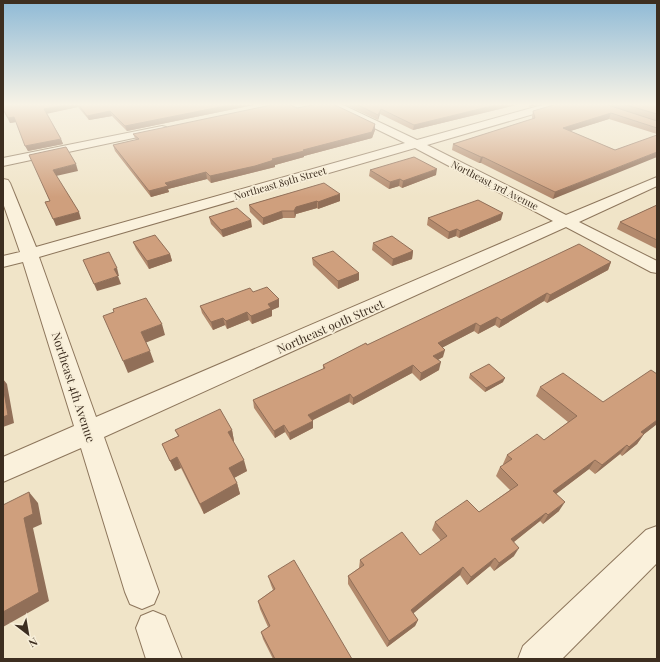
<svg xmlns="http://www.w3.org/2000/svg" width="660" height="662" viewBox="0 0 660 662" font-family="'Playfair Display',serif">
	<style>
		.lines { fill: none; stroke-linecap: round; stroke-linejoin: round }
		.street-casing { stroke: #8d765c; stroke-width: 2 }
		.street { fill: #faf1dc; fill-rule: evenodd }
		.wall { fill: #b2896c }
		.shaded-wall { fill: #916f58 }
		.building { fill: #cf9f7d; stroke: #916f58 }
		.labels { text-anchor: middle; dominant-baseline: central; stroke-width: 3.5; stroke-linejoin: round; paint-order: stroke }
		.far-street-label { font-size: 10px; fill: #3d2e20; stroke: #f7eed8 }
		.street-label { font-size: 12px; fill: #3d2e20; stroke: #f7eed8 }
	</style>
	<rect width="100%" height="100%" fill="#f0e4c8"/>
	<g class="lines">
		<g class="street-casing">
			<path id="street" d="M328,104H341L417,140L546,104H562L561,106L427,145L566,215L657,177V186L579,222L657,261V273L651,272L566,227L104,437L159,592L154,604L142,609L130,604L125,592L81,448L3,482V457L74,426L23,262L3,267V256L20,252L3,203V179L8,180L10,183L36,247L405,143L329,106ZM415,148L553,221L96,417L39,257Z
				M162,126L166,127L168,129L166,131L3,166V158Z
				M657,526V563L562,659H518L523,646L646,530Z
				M153,611L165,616L182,659H146L136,628L141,616Z"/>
		</g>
		<use href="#street" class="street"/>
	</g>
	<path class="wall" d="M3,104H258L127,131L112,116L89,120L78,107L47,113L61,139L63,144L28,151L16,122L10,123L3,110Z
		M344,104H520L413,130L380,114L378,120Z
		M557,104H657V134L609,119L570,131L615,150L553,199L481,163H479L452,150L453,144L532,119V116L533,111Z
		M297,108L375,130L372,138L304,156V157L275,165V167L211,183L207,179L168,189L169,192L151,197L115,151L113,145L136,140L133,134Z
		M370,170L436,175L402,188L399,186L389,189L369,176Z
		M324,183L340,201L318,209L317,208L296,214L295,218H283L263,225L250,212L249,205Z
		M657,205V249L617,229L620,222Z
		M209,217L252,227L223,237L211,224Z
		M428,218L501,220L459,238L456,236L448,239L427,225Z
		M133,242L170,254L172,261L149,269L136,249Z
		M373,243L413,251L412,259L392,266L372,250Z
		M312,258L359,273V280L338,289L313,265Z
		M611,262L608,270L547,303L544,301L499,328L495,325L478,334L474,331L443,347V357L438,360L439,370L420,381L412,373L353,405L349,402L313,420V428L290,440L285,432L275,438L254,408L253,400L323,369V365L367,345Z
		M253,292L279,299V307L272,310V316L252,324L249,320L227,329L225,325L213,330L202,313L200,306Z
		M470,374L503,382L485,392L469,378Z
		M540,387L603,402L657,424L644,434L637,444L622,456L620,454L595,474L589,469L556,494L559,511L543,524L540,521L514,542V556L494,571L490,566L467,585L460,575L413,613L418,620L415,626L387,647L348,584V576L359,568L360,560L420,555L441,541L432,530L435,522L479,512L510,490L496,476L500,467L504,465L503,464L507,455L544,440L568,422L536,396Z
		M175,430H232L234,441H233L247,471L234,478L237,483L240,494L204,514L181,468L175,471L162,444L178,436Z
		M268,576L352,659H273L263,639L261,632L268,627L260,609L258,601L273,590L271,585Z"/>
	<path class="shaded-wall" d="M71,104H77L78,107L46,114L44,109Z
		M235,104H258L127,131L125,126Z
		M500,104H520L413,130L414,125Z
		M530,104H541L529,107Z
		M381,109L380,114L378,120V115Z
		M110,111L112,116L89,120L87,116Z
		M611,113L609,119L561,134L563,128Z
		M14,117L16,122L10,123L8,118Z
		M375,124V130L372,138L304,156V157L275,165V167L211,183L210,176L303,150Z
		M61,139L63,144L28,151L25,146Z
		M657,152V157L553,199L555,192Z
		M481,157H483L481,163H479Z
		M76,164L78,171L56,176L53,170Z
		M437,169L436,175L402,188L403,181Z
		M206,172L207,179L168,189L169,192L151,197L149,191L165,183Z
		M400,179L399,186L389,189L390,182Z
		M340,194V201L318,209V202Z
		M317,201V208L296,214L295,218L294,211L296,207Z
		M282,211L283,218L263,225V218Z
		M79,212L81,219L56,226L53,219Z
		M503,213L501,220L459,238L460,231Z
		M251,220L252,227L223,237L221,230Z
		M457,229L456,236L448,239L449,232Z
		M413,251L412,259L392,266L393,259Z
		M170,254L172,261L149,269L147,261Z
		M611,262L608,270L547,303L550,295Z
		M117,268L119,276H117L114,269Z
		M359,273V280L338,289V281Z
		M118,276L121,284L97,291L94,284Z
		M547,293L544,301L499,328L501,320Z
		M279,299V307L272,310V316L252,324L251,316L268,304Z
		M247,312L249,320L227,329L226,321Z
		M497,317L495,325L478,334L480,326Z
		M223,318L225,325L213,330L211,322Z
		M476,323L474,331L436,351L438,343Z
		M162,324L165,335L145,343L141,332Z
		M445,350L443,357L432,363L433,356Z
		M150,351L154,362L128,373L123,361Z
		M441,362L439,370L420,381L421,373Z
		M413,365L412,373L353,405V398Z
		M505,378L503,382L485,392L486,388Z
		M3,379L7,384L14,423L3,427Z
		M350,394L349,402L309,422L308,415Z
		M657,420V424L634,442L641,432Z
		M313,421V428L290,440L289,433Z
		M284,425L285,432L275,438L274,431Z
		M232,430L234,441L230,443L228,432Z
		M644,434L637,444L622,456L629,447Z
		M627,445L620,454L595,474L602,465Z
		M177,457L181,468L175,471L170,461Z
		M244,460L247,471L232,479L229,468Z
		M595,460L589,469L548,500L553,491Z
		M237,483L240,494L204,514L200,504Z
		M29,492L38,503L42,524L33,528L49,601L3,627V612Z
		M565,502L559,511L543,524L548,515Z
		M546,513L540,521L506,548L511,539Z
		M519,548L514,556L494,571L499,563Z
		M495,558L490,566L467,585L471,577Z
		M463,567L460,575L409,617L411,610Z
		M418,620L415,626L387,647L389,641Z"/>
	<path class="building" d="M3,104H71L44,109L61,139L25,146L14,117L8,118L3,109Z
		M78,104H235L125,126L110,111L87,116Z
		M276,104H289L297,108L317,104H333L375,124L372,132L303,150L304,151L272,159L274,160L255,166L210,176L206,172L165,183L168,186L149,191L113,145L139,139L133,134Z
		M356,104H500L414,125L381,109L378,115Z
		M557,104H605L657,121V128L611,113L563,128L615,150L657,135V152L555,192L483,157H481L453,144L535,118L533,111Z
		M623,104H657V114Z
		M66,147L76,164L53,170L79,212L53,219L45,202L50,201L29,155Z
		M414,157L437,169L403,181L400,179L390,182L370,170Z
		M324,183L340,194L318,202L317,201L296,207L294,211H282L263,218L249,205Z
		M478,200L503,213L460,231L457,229L449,232L428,218Z
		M657,205V240L620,222Z
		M237,208L251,220L221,230L209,217Z
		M155,235L170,254L147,261L133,242Z
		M392,236L413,251L393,259L373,243Z
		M579,244L611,262L550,295L547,293L501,320L497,317L480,326L476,323L438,343L445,350L433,356L441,362L421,373L413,365L353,398L350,394L308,415L313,421L289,433L284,425L274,431L253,400L325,368L323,365L366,343L367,345Z
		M333,251L359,273L338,281L312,258Z
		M109,252L117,268L114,269L118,276L94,284L83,260Z
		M267,287L279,299L268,304L271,308L251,316L247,312L226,321L223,318L211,322L200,306L250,288L253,292Z
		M146,298L162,324L141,332L150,351L123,361L103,316L114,312L113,309Z
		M489,364L505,378L486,388L470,374Z
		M651,370L657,374V420L641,432L644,434L629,447L627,445L602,465L595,460L553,491L565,502L548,515L546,513L511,539L519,548L499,563L495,558L471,577L463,567L411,610L418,620L389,641L348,576L364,565L360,560L402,532L420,555L447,536L435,522L467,500L479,512L518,485L500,467L512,459L507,455L537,434L544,440L577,416L540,387L563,373L603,402Z
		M3,386L8,415L3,417Z
		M220,409L232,430L228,432L244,460L229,468L237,483L200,504L177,457L170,461L162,444L179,436L175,430Z
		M29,492L33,514L24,518L39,592L3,612V505Z
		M294,560L352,659H275L261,632L270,626L258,601L275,589L268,576Z"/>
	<linearGradient id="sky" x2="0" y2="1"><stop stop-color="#8fbad6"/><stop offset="0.53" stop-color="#f8f3e6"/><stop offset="1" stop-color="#f8f3e6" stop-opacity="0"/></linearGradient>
	<rect width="660" height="197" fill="url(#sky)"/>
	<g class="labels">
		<g class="far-street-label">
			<text transform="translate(280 183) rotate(-16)">Northeast 89th Street</text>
			<text transform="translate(495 185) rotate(27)">Northeast 3rd Avenue</text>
		</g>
		<g class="street-label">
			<text transform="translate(330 326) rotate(-24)">Northeast 90th Street</text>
			<text transform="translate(74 387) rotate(72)">Northeast 4th Avenue</text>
		</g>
	</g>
	<rect width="660" height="662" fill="none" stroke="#3d2e20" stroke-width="8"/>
	<g transform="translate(28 634) rotate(149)" stroke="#f7eed8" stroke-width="3" paint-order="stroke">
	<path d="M0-3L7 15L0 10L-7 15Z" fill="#3d2e20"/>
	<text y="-6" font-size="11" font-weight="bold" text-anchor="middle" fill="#3d2e20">N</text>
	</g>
</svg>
